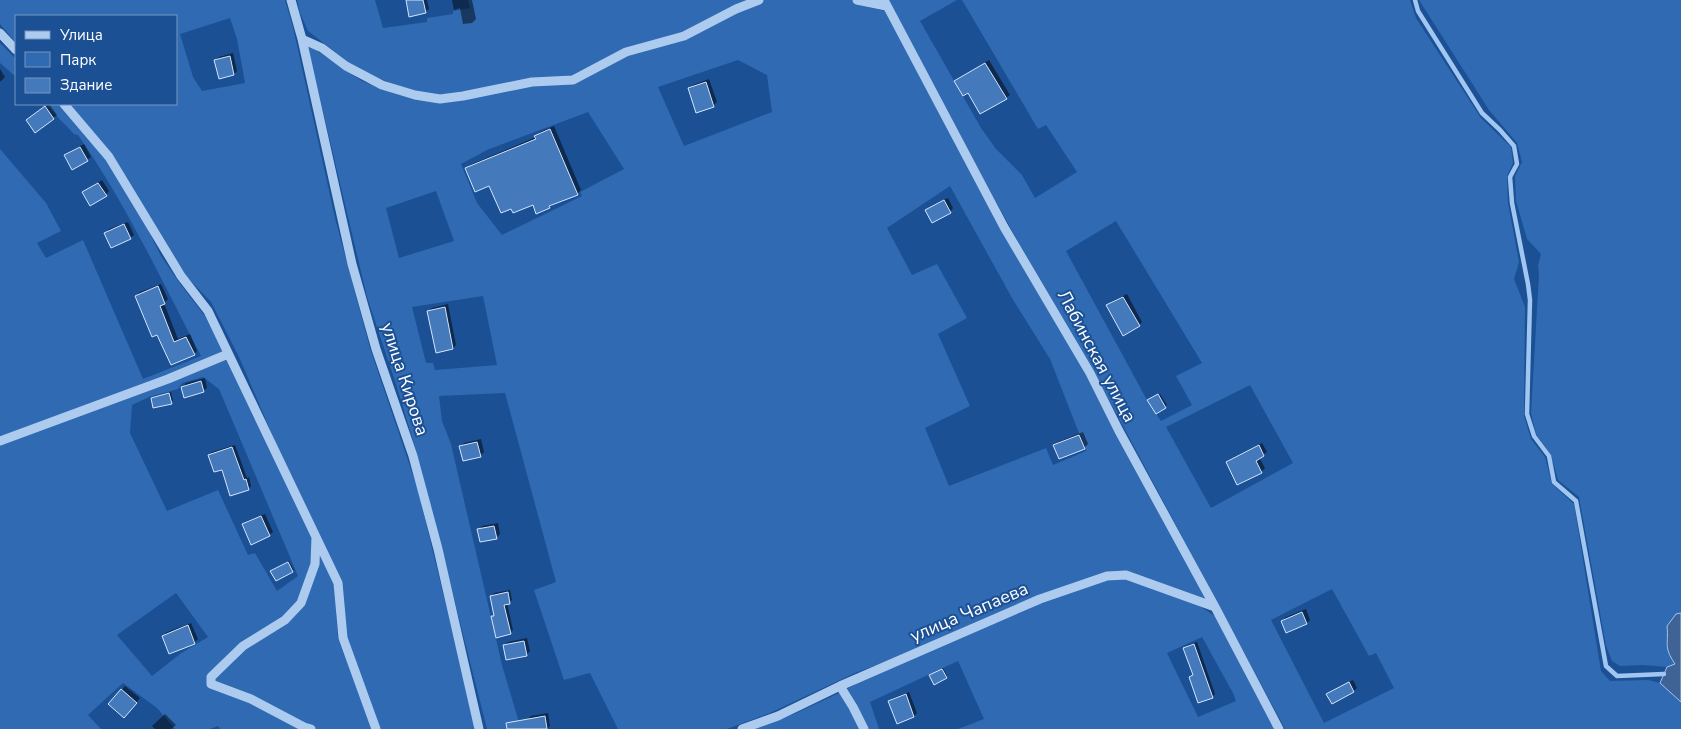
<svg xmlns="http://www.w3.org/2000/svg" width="1681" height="729" viewBox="0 0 1681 729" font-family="'Nunito Sans',sans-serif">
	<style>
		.green { fill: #2f6ab2; fill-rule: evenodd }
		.water { fill: #3e6394; stroke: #a0c6f1 }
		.shadow { fill: #0007 }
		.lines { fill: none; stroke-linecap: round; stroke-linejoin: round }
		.stream { stroke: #a0c6f1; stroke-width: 4.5 }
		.building { fill: #4479bb; stroke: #d4e5fb }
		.minor { stroke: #adcbef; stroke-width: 9 }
		.labels { text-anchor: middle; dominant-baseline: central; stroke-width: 4; stroke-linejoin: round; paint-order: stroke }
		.street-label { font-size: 18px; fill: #fff; stroke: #1b5094 }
	</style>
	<rect width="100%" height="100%" fill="#1b5094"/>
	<path class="green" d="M0,0H285L293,27L335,218L370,348L418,490L476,729H379L345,635L340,583L285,465L240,359L211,302L181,271L117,162L70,104H176V16H16V43L0,24ZM230,18L237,39L245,83L202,91L193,77L180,34Z
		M297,0H375L383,28L427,22V18L453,14V11L470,8L468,0H750L680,34L572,77L462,93L436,95L411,91L378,78L348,62L308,31L300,13Z
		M764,0H852L860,5L885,11L1088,377L1207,601L1105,574L912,652L855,673L770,713L727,729H618L590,673L564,680L534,590L556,582L505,393L439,396L442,421L451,444L502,665L521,729H487L420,464L396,384L367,297L307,44L362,81L399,95L435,101L535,85L576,81L618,60ZM738,60L767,75L772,112L684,146L658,87ZM588,112L624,169L580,192L582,196L502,235L477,203L461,164L487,150ZM950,186L1012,298L1050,359L1086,451L1053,465L1046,448L949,486L925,428L970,406L938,334L967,318L937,264L912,275L887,228ZM436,191L454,241L399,258L386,208ZM483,296L497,365L435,370L433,363H426L412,307Z
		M889,0H957L920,21L981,128L996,149L1022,175L1035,198L1077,172L1046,125L1038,129L962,0H1410L1416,18L1481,118L1511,147L1513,163L1507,176L1508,203L1519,262L1514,279L1525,307L1524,416L1531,439L1545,457L1552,484L1574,504L1601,671L1610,681L1648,680L1660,683L1681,702V729H1285L1093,370L1016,238L940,100ZM1116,221L1202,363L1176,376L1192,405L1161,421L1147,400L1066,251ZM1250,385L1293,463L1211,508L1166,427ZM1332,589L1369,656L1376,653L1394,688L1324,723L1271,620Z
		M1419,0H1681V613L1676,614L1667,626C1669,645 1663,646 1675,664L1667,667L1643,665L1620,666L1612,661L1606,646L1579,497L1558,480L1551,455L1536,434L1531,413L1539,274L1538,266L1541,254L1527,239L1516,201L1515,176L1522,162L1517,143L1489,110Z
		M0,43L16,59V77L0,63Z
		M45,104H59L107,161L140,214L161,256L181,285L205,316L235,374L334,585L338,639L373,729H220L218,726L210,729H175L157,708L123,683L88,715L101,729H0V149L46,203L61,231L37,243L46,258L83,240L143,379L201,356C162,281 126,204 78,135L74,134ZM203,377L219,389L298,576L277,591L255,553L248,555L218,490L167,511L130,433L132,405L149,397L178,389L182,383ZM176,593L208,637L180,654L152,676L117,635Z
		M1127,577L1195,603L1215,616L1274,729H958L984,719L958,661L870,702L879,729H755L794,714L837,694L884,669L1052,597L1108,579ZM1202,637L1233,693L1236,701L1198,717L1167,653Z"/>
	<path class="water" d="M1681,613V702L1660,683L1667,667L1675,664C1663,646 1669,645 1667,626L1676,614Z"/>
	<path class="shadow" d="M407,0H427L429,9L425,12Z
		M452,0H472L476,19L472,23L463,24L460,8L454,10Z
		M233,53L237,71L234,74L215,60L219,57Z
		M989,60L1010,95L1006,98L969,91L955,81Z
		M0,69L5,77L0,82Z
		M709,79L717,102L713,106L689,88L693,85Z
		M49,104L57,115L53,118L31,117Z
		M554,126L581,190L577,194L554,203L550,207L533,203L511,207L490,185L466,169L470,165L536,137L540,132Z
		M84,144L91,157L87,160L66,155L69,152Z
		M102,180L109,191L106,195L84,193Z
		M948,198L953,208L950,212L927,210L930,207Z
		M128,222L134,235L130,238L106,233L109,229Z
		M161,284L168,299L164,303L178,339L190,334L197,351L194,354L158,333L136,296L140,292Z
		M1127,294L1142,322L1139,325L1108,306L1111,302Z
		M448,304L456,345L453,348L429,311L432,308Z
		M205,378L207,388L203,391L182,387L186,383Z
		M171,392L173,401L171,403L152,398Z
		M1160,394L1167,405L1165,407L1150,399Z
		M1083,432L1088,444L1084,448L1054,446L1058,442Z
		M481,439L484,452L481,455L464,460L460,447L464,443Z
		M1262,443L1267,452L1259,457L1265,468L1261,472L1227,462L1231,459Z
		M235,445L247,478L249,477L251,486L249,489L209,455L212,452Z
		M265,514L273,532L269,535L244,525L247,521Z
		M498,523L500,534L497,537L479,530L482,526Z
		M289,561L294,570L277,580L273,570Z
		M510,590L512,600L507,603L513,630L510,633L493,617L495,614L491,596L494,593Z
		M1306,609L1310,620L1307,623L1287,632L1282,621L1286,617Z
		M191,623L198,639L194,643L163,636L167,632Z
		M527,638L530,651L526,655L504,645L508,642Z
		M1197,642L1215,694L1212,697L1190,677L1193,674L1185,648L1188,645Z
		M943,668L947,676L946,677L932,674Z
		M1353,680L1357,688L1354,691L1328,694L1332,691Z
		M125,686L140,698L128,713L110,704Z
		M909,692L917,713L914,716L889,702L893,698Z
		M548,713L550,726L547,729H529L527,720L531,716Z
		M165,714L176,725L171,729H155L152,726Z"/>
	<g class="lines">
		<path class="stream" d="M1415,0L1418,11L1482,113L1500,130L1514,146L1517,164L1510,177L1512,203L1528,284L1530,300L1527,414L1534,436L1549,456L1554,482L1576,501L1606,666L1617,676L1664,674"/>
	</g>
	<path class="building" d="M406,0H423L426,13L409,17Z
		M230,56L234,75L219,79L214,60Z
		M985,63L1007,99L980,114L968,93L963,96L954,81Z
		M706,82L714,107L696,113L688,88Z
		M45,106L54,119L35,133L26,120Z
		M550,129L578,195L549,206L550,208L536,214L533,205L513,213L511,209L501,213L489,186L475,192L465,168L536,139L534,136Z
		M80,147L88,161L72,170L64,155Z
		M98,183L107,196L90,206L82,192Z
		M944,200L951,213L932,223L925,210Z
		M124,224L131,239L111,248L104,233Z
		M158,286L165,304L160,306L174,342L186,337L195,355L171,365L157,335L152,337L135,296Z
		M1123,297L1140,326L1123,336L1106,305Z
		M445,307L453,349L436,353L427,311Z
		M201,381L204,392L184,398L181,387Z
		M169,393L172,404L153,408L151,398Z
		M1158,394L1166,408L1156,414L1147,400Z
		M1079,435L1085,449L1059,459L1053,445Z
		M477,442L481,457L463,461L459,446Z
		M1259,445L1264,456L1256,461L1262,473L1237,485L1226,462Z
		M232,447L244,480L246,479L249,490L230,496L222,470L214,472L208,455Z
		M261,516L270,536L251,545L242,524Z
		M494,526L497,539L480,542L477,529Z
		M288,562L293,572L276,581L270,571Z
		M508,592L510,604L504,605L511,634L496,638L491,616H494L490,596Z
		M1302,612L1307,624L1286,633L1281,621Z
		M188,625L195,644L169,654L162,636Z
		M524,641L527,656L506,660L503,645Z
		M1194,644L1213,698L1198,703L1189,677L1193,675L1183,648Z
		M942,669L947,678L934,685L929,675Z
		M1349,682L1354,692L1332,704L1326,694Z
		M121,689L137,703L124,718L108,704Z
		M906,694L914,717L897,724L888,701Z
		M545,716L547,729H507L506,723Z"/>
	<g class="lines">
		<path class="minor" d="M291,0L302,39L352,264L376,349L413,456L438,549L479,729
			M857,0L886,6
			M884,0L1004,227L1090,373L1119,431L1215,607L1279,729
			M0,33L16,50
			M302,39L322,48L346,66L382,85L415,95L440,99L463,96L532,82L573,80L626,52L684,36L736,9L759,0
			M64,104L109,157L181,276L208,311L338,583L343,638L376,729
			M0,441L168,379L228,354
			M840,686L853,707L864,729
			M311,729L304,727L251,699L211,684V677L243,646L285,620L301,603L315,564L316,537
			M742,729L778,716L840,686L1040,599L1107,576L1126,575L1215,607"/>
	</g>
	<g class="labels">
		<g class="street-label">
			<text transform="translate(1097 356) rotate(62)">Лабинская улица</text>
			<text transform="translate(405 379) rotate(72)">улица Кирова</text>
			<text transform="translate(969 612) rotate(-23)">улица Чапаева</text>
		</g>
	</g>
	<rect x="15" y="15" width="162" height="90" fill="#1b5094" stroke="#7696bf"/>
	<rect x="25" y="31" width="25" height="8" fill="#adcbef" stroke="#7696bf"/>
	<text x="60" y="40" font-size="15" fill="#ffffff">Улица</text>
	<rect x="25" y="52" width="25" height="15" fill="#2f6ab2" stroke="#7696bf"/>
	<text x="60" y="65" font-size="15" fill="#ffffff">Парк</text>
	<rect x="25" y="78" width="25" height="15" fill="#4479bb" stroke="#7696bf"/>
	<text x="60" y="90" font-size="15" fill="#ffffff">Здание</text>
</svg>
